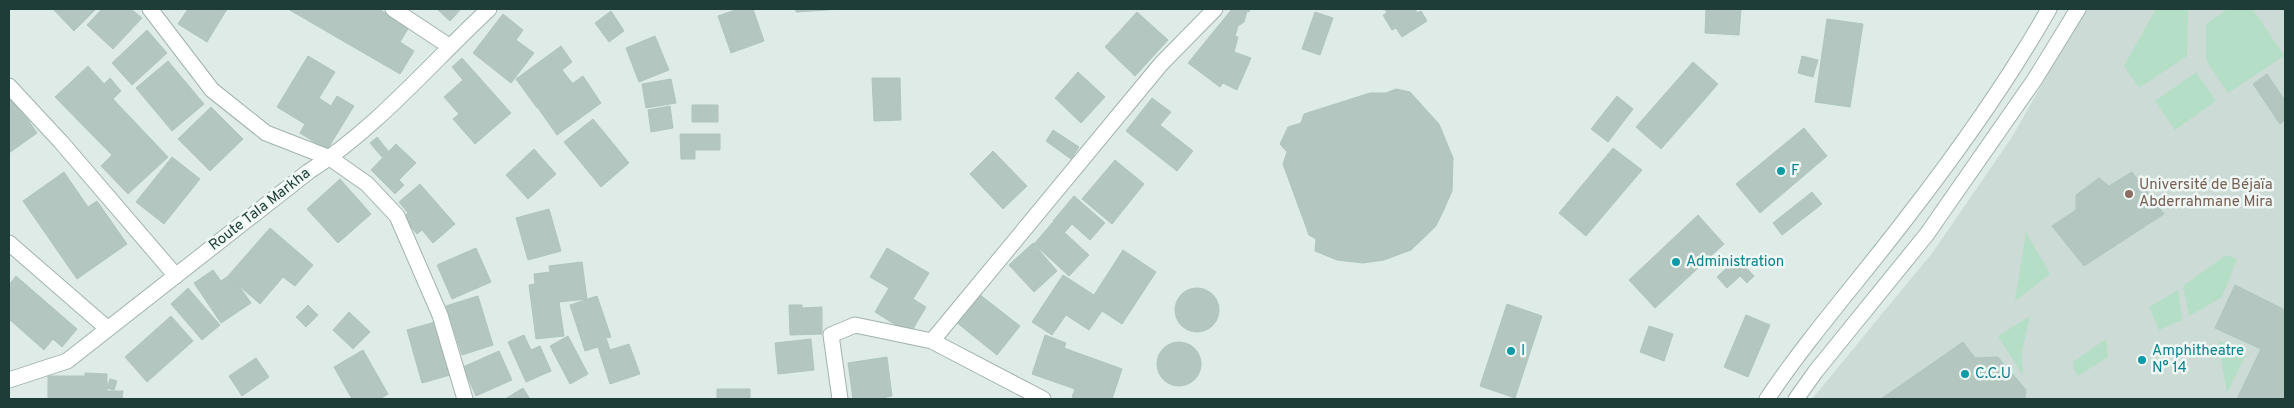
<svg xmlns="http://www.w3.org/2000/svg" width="2294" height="408" viewBox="0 0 2294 408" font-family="Overpass,sans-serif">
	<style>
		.built { fill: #ccdbd6 }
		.green { fill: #b5dec6 }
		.building { fill: #b3c6c0; stroke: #b0c5bf }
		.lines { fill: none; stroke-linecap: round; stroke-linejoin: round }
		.minor-casing { stroke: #a1b3af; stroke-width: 17 }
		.tertiary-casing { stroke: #a1b3af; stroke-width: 17 }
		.minor { stroke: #fff; stroke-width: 15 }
		.tertiary { stroke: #fff; stroke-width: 15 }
		.culture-dot { fill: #0f9aa8; stroke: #eff8f4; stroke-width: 2 }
		.education-dot { fill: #8d6e63; stroke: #eff8f4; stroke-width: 2 }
		.labels { text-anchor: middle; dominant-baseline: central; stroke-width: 5; stroke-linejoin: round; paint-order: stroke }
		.culture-label { font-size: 15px; fill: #0d838f; stroke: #eff8f4; text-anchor: start }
		.education-label { font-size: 15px; fill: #785e54; stroke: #eff8f4; text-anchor: start }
		.street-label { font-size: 15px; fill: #1e3c38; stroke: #eff8f4 }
	</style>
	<rect width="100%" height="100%" fill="#deebe7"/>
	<path class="built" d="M2085,9H2285V399H1812L1933,252L2012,137Z"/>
	<path class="green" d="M2156,9H2188L2187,56L2139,88L2124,66Z
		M2228,9H2253L2284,56L2228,93L2206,60V24Z
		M2196,72L2216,101L2175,130L2155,101Z
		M2026,232L2050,274L2015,301Z
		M2226,255L2237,259L2222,297L2189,316L2183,286Z
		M2178,290L2182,320L2159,330L2149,307Z
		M2030,316L2022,351L2023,376L1998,336Z
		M2106,339L2108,357L2078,376L2074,370L2073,362Z
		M2218,340L2246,355L2227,393Z"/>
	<path class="building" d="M53,9H96L74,31Z
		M102,9H131L142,18L113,49L87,25Z
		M188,9H227L207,42L178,24Z
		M288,9H379L409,27L400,42L414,51L400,74Z
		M437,9H461L450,21Z
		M738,9H753L764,41L731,53L718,16Z
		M796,9H842L796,12Z
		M1232,9H1250L1249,12L1247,11L1244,22L1238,26L1235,36L1238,37L1234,52L1251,58L1237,90L1223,83L1220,87L1188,63Z
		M1385,9H1415L1417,13L1421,11L1427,21L1402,37L1396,28L1392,30L1383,15L1387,13Z
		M1706,9H1741L1739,35L1705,33Z
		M611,11L624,31L609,42L595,23Z
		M1137,12L1168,40L1135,76L1105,47Z
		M1315,12L1333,18L1320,55L1302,49Z
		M503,14L523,30L516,40L534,53L511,83L473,53Z
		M1827,19L1863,24L1850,107L1815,102Z
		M147,30L167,53L132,85L112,63Z
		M655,36L669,70L639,82L626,48Z
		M561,46L572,62L562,70L572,83L537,108L516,79Z
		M308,56L335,72L319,98L331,106L337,96L354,106L327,150L300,133L305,124L277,107Z
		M1802,56L1818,60L1813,77L1798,73Z
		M462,58L511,113L475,144L453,119L459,114L444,97L463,80L452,67Z
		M168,61L204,104L172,131L136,88Z
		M1693,62L1718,84L1661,149L1636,127Z
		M88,66L104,84L110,78L121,91L113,99L168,157L128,194L101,166L112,155L55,97Z
		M1078,72L1105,97L1081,123L1055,98Z
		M2267,74L2285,101V120L2280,124L2253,84Z
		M583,76L601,103L557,135L538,108Z
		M872,78H900L901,120L874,121Z
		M671,79L676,103L646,108L642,84Z
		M1396,89L1410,92L1439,124L1453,158L1452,191L1445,207L1436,226L1411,250L1384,260L1363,263L1337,260L1315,251L1316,239L1309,235L1283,164L1287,152L1280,144L1288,127L1301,123L1304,114L1370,93H1386Z
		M9,92L37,133L9,153Z
		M1617,96L1633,109L1608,142L1591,129Z
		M1152,98L1171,112L1160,125L1193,151L1177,171L1126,131Z
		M692,105H718V122H692Z
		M670,106L673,128L651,132L648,110Z
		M211,107L243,139L210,171L178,139Z
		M593,119L629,163L601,187L564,142Z
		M1804,128L1827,156L1760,213L1736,184Z
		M1053,130L1079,147L1071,159L1046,141Z
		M680,134H720V150H695V159H681Z
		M377,137L389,152L382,157L370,143Z
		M396,144L416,163L399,180L404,185L395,194L371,170Z
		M1613,148L1642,170L1586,236L1559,213Z
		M534,149L556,174L528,199L506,175Z
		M993,151L1027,186L1003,209L970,174Z
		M172,157L200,179L164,224L136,202Z
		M1115,160L1144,184L1112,224L1082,199Z
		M64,172L88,207L97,201L127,244L77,279L23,201Z
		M2132,172L2164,214L2084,266L2052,226L2076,210V195L2099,178L2109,186Z
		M340,179L371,214L338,243L307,209Z
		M420,184L455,224L433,243L422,230L417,234L403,218L408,213L399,202Z
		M1812,192L1822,204L1782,235L1773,223Z
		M1074,196L1105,223L1090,240L1072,224L1065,232L1053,221Z
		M549,209L561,251L528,260L516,218Z
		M1698,215L1724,244L1655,308L1629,280Z
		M1053,222L1089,255L1069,276L1034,244Z
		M270,228L313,265L295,286L283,277L260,304L228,276Z
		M1033,243L1057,271L1034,292L1009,265Z
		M476,248L491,282L452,299L437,265Z
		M887,248L929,273L913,299L926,307L910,334L875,312L889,288L870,277Z
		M1123,250L1156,272L1122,324L1102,311L1089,330L1066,315L1052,335L1032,322L1063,275L1094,295Z
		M582,262L587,299L559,302L564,336L536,339L529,285L535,284L534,274L550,272L549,266Z
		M1732,263L1738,269L1743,264L1754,276L1747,283L1740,276L1727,288L1717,277Z
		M213,270L221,281L231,274L251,303L221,323L194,283Z
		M16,276L77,329L62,347L53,339L44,350L9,319V285Z
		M2235,285L2285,310V399H2237L2261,349L2215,328Z
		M1175 310a22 22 0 1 1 44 0a22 22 0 1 1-44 0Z
		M188,288L220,325L202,340L171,304Z
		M979,294L1020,326L997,355L956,322Z
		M478,296L493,345L462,355L446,306Z
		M597,296L611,337L606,338L610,350L629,344L640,374L610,384L598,347L585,351L570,305Z
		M1507,304L1542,316L1515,398L1480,386Z
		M308,305L318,315L306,327L296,317Z
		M789,305H802V308L822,307V334L790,335Z
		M349,312L370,332L353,349L333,330Z
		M1746,315L1770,325L1748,377L1724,367Z
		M171,316L193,341L147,382L125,357Z
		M435,322L450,375L422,383L407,330Z
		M1649,326L1673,334L1664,361L1640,352Z
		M524,335L531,350L540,346L551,371L526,382L508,342Z
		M1045,335L1066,343L1064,348L1122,369L1112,399H1078L1072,397L1075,389L1032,374Z
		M568,336L588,374L570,384L550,346Z
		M811,339L814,370L778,374L775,343Z
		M1157 364a22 22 0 1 1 44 0a22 22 0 1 1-44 0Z
		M1963,342L1975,358L1998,357L2026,390L2025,399H1881Z
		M363,350L388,394L380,399H352L334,367Z
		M499,351L512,380L476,396L463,367Z
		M887,357L892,396L886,397V399H853L848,363Z
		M256,358L269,377L242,396L229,376Z
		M85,373L107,374V391H123L122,399H48V376H85Z
		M110,379L117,381L114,390L107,388Z
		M523,388L530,399H505Z
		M717,389H750V399H717Z"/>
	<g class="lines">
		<g class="minor-casing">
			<path id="minor" d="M150,9L212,90L266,133L330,158L367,184L397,216L440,315L465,399
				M393,9L449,46
				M9,86L61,142L176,276
				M9,243L108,329
				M932,341L1161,64L1215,9
				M9,380L67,361L308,172C377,128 430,64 489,9
				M840,399L831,335L855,325L932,341L1043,399"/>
		</g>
		<g class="tertiary-casing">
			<path id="tertiary" d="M1767,399C1810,335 1861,278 1908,216C1959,150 2008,81 2049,9
				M1796,399L1816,371L1927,234L2035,79L2078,9"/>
		</g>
		<use href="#minor" class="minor"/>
		<use href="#tertiary" class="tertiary"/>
	</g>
	<g class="culture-dot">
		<circle cx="1781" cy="171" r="5"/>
		<circle cx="1676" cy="262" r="5"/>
		<circle cx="1511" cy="351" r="5"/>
		<circle cx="2142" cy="360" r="5"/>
		<circle cx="1965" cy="374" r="5"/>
	</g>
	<circle class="education-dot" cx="2129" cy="194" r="5"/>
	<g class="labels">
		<g class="culture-label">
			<text x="1791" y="171">F</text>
			<text x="1686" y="262">Administration</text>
			<text x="1521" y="351">I</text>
			<text x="2152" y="351">Amphitheatre<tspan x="2152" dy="17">N° 14</tspan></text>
			<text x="1975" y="374">C.C.U</text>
		</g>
		<g class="education-label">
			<text x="2139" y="185">Université de Béjaïa<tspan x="2139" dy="17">Abderrahmane Mira</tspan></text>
		</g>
		<g class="street-label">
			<text transform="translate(260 210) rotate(-38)">Route Tala Markha</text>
		</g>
	</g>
	<rect width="2294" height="408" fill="none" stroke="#1e3c38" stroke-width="20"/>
</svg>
